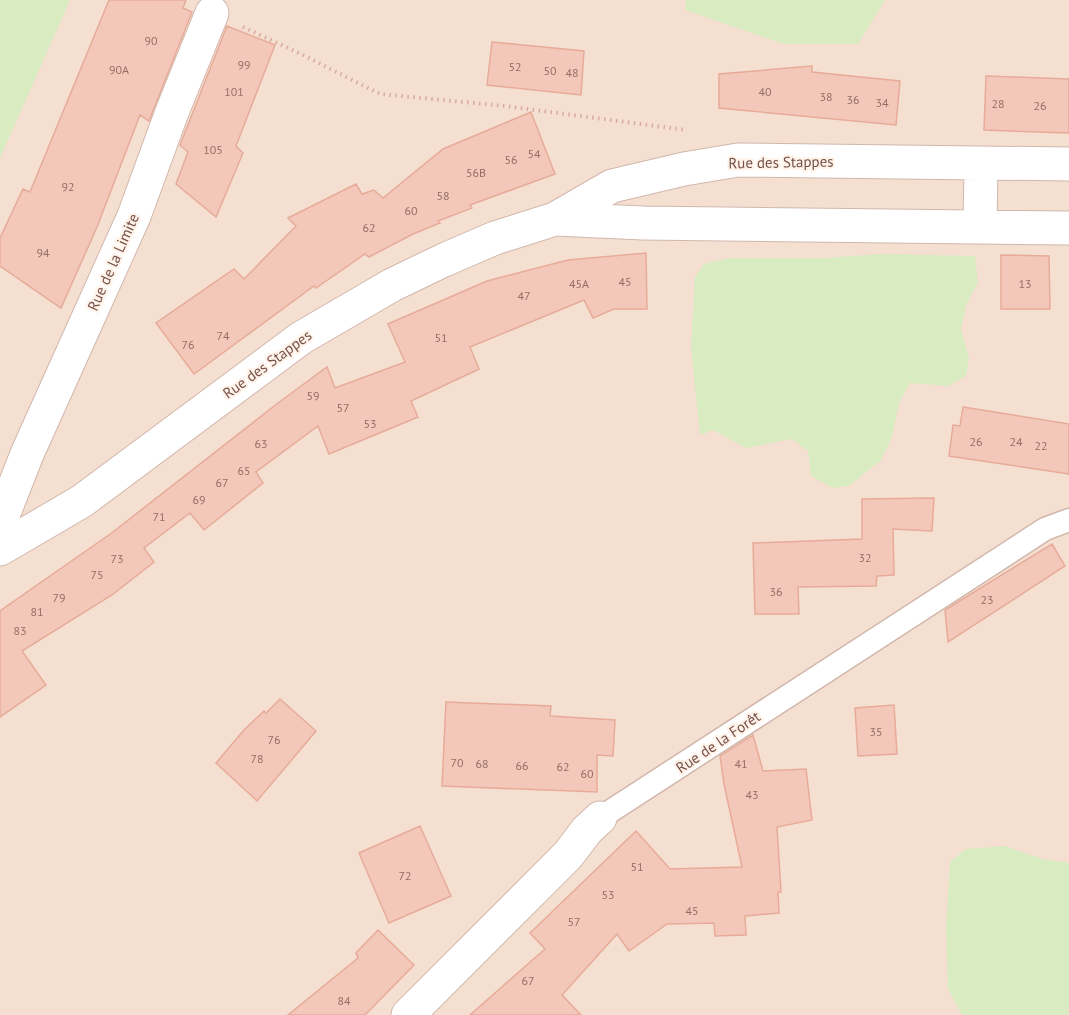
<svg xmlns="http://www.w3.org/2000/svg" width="1069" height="1015" viewBox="0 0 1069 1015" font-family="'PT Sans',sans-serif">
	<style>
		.residential { fill: #f5dfd1 }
		.green { fill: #d8ebc1 }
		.building { fill: #f3c8ba; stroke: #e7ab99; stroke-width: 1.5 }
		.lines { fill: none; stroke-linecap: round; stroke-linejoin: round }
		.lane-casing { stroke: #d1b7ac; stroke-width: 25 }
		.street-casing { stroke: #d1b7ac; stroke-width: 35 }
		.path { stroke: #d8ab9d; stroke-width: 4; stroke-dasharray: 1.5 4.5; stroke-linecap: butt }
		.lane { stroke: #fff; stroke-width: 22 }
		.street { stroke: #fff; stroke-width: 33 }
		.labels { text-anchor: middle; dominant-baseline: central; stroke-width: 4.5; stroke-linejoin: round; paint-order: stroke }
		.number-label { font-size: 12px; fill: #956f64 }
		.street-label { font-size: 15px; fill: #765148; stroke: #fff3ea }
	</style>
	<rect width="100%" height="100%" fill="#fdefe3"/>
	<path class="residential" d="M0,0H1069V1015H0Z"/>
	<path class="green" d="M0,0H70L0,158Z
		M686,0H885L858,44H784L685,10Z
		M881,254L975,256L978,282L966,305L961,329L969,358L966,376L948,386L910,383L899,403L892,437L881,460L849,486L833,488L811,476L808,451L792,439L746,448L713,430L700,435L691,348L695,277L704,264L729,258H826Z
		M1004,846L1043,859L1069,863V1015H962L948,989L946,929L950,862L966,849Z"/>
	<path class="building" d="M109,0H186L183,8L192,12L149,121L140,115L97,227L61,308L0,266V238L23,189L30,192Z
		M227,26L275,45L236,146L243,153L216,217L176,184L188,152L180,145Z
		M492,42L584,51L581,95L487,85Z
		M812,66V72L900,81L896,125L719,108V74Z
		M986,76L1069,79V133L984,130Z
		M531,112L555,174L470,205L472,208L438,221L440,223L413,234L369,257L365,254L316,288L314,286L194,374L156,323L234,269L244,279L296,226L288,218L356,184L362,194L374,190L383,198L443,149Z
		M646,253L647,309H614L593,318L584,300L470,347L479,369L411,401L418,417L329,454L318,426L256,472L263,483L204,530L190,513L144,548L154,562L112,595L22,651L46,685L0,717V611L113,532L278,403L327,367L335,388L405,362L388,324L487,281L568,260Z
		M1001,255L1049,256L1050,309H1001Z
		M963,407L1069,424V474L949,456L953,425L960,426Z
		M934,498L932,531L893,529L894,575L877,576L876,586L798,587L799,614H755L753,543L862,539V499Z
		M1052,544L1065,566L948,642L945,610Z
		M280,699L316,731L257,801L216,763L244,730L264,711L266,713Z
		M446,702L551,706L550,716L615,720L613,756L597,755V792L442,786Z
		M894,705L897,754L858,756L855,708Z
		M753,735L763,771L806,769L812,820L777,827L781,892H778L779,913L745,916L746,935L715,936L714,923L667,924L629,951L617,934L562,995L581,1015H470L545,949L530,933L636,831L670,869L742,867L724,784L720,756Z
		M420,826L451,896L389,923L359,853Z
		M378,930L414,965L365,1015H288L358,958L356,953Z"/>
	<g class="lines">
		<g class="lane-casing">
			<path id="lane" d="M600,818L1045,529L1069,520"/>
		</g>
		<g class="street-casing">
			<path id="street" d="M555,219L643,223L1069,228
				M980,227L981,164
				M0,523L27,454L134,216L172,112L212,13
				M0,549L82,501L301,338L392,285L444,260L495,238L555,219L612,186L684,169L738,160L1069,164
				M408,1015L568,855L587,830L600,818"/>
		</g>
		<path class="path" d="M243,27L303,55L380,94L505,106L686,130"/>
		<use href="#lane" class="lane"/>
		<use href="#street" class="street"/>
	</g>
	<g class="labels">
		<g class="number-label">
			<text x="151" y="40">90</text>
			<text x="244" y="64">99</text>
			<text x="515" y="66">52</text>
			<text x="119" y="69">90A</text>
			<text x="550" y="70">50</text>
			<text x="572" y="72">48</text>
			<text x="234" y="91">101</text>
			<text x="765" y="91">40</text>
			<text x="826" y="96">38</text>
			<text x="853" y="99">36</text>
			<text x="882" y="102">34</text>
			<text x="998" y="103">28</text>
			<text x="1040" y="105">26</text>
			<text x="213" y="149">105</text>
			<text x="534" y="153">54</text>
			<text x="511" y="159">56</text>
			<text x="476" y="172">56B</text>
			<text x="68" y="186">92</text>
			<text x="443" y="195">58</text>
			<text x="411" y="210">60</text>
			<text x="369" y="227">62</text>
			<text x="43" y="252">94</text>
			<text x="625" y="281">45</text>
			<text x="579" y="283">45A</text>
			<text x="1025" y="283">13</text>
			<text x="524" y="295">47</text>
			<text x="223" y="335">74</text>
			<text x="441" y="337">51</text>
			<text x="188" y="344">76</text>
			<text x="313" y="395">59</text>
			<text x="343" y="407">57</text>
			<text x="370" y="423">53</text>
			<text x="976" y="441">26</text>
			<text x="1016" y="441">24</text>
			<text x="261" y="443">63</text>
			<text x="1041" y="445">22</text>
			<text x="244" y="470">65</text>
			<text x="222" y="482">67</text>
			<text x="199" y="499">69</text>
			<text x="159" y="516">71</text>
			<text x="865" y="557">32</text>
			<text x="117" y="558">73</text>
			<text x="97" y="574">75</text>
			<text x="776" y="591">36</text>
			<text x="59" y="597">79</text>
			<text x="987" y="599">23</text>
			<text x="37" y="611">81</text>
			<text x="20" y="630">83</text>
			<text x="876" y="731">35</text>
			<text x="274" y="739">76</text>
			<text x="257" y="758">78</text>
			<text x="457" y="762">70</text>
			<text x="482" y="763">68</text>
			<text x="741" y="763">41</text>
			<text x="522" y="765">66</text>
			<text x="563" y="766">62</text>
			<text x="587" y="773">60</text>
			<text x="752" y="794">43</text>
			<text x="637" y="866">51</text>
			<text x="405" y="875">72</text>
			<text x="608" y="894">53</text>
			<text x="692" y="910">45</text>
			<text x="574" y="921">57</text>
			<text x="528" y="980">67</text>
			<text x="344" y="1000">84</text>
		</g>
		<g class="street-label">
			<text transform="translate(781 162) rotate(-1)">Rue des Stappes</text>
			<text transform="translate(113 262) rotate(-66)">Rue de la Limite</text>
			<text transform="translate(267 364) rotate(-36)">Rue des Stappes</text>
			<text transform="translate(718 742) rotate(-34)">Rue de la Forêt</text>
		</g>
	</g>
</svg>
